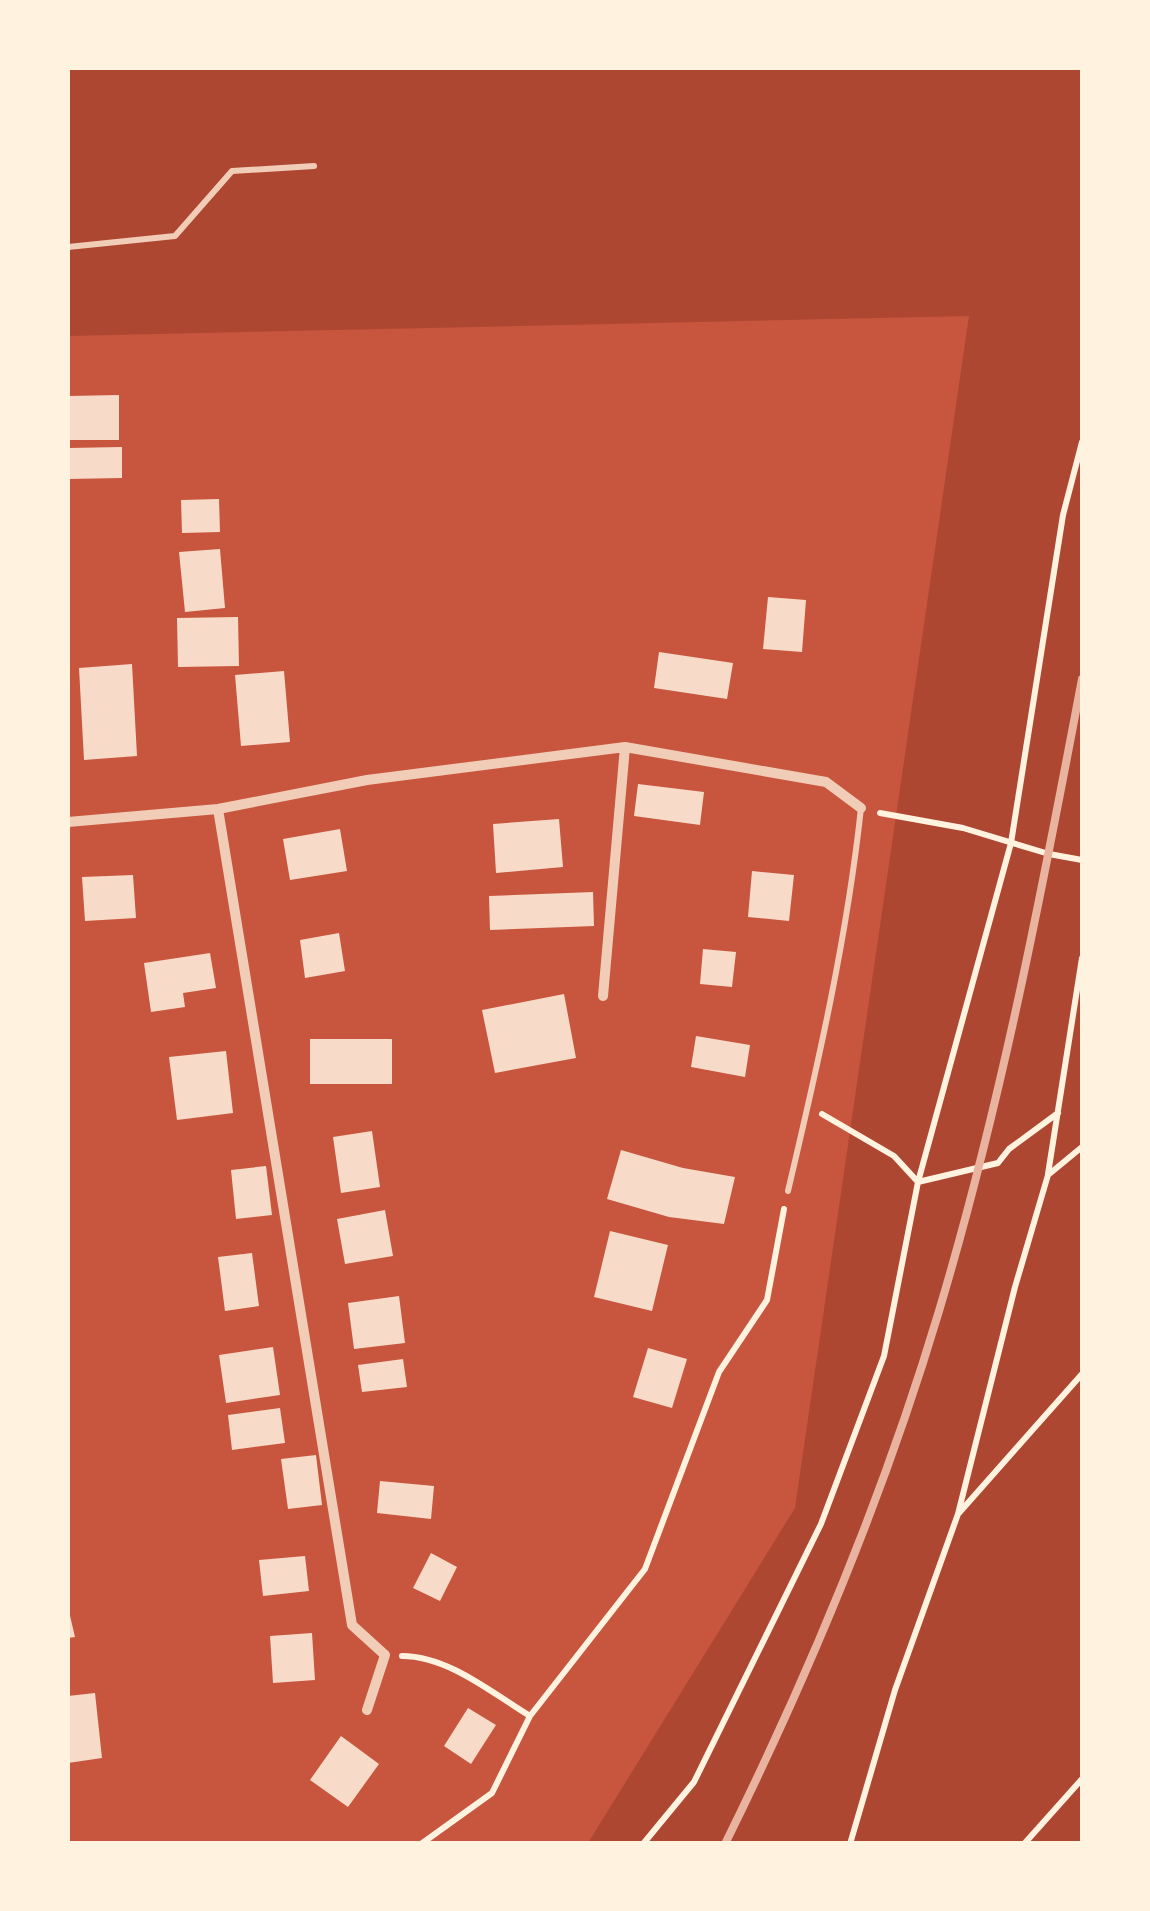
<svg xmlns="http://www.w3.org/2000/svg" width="1150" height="1911" viewBox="0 0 1150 1911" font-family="Arial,sans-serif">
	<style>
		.green { fill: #ae4732 }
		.building { fill: #f7dbc8 }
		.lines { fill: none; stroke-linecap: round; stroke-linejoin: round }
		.path { stroke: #fff3e0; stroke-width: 6 }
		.service { stroke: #f1ccb7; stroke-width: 6 }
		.minor { stroke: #f1ccb7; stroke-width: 10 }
		.rail { stroke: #e9b49f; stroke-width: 8 }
	</style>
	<rect width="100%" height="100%" fill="#c8553d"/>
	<path class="green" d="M68,68H1082V1843H588L795,1508L969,316L68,336Z"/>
	<path class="building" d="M119,395V440H68V396Z
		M122,447V478L68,479V448Z
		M219,499L220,532L182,533L181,500Z
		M220,549L225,608L185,612L179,552Z
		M768,597L806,600L802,652L763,649Z
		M238,617L239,666L178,667L177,618Z
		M659,652L733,663L727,699L654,688Z
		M132,664L137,756L84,760L79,668Z
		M284,671L290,742L241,746L235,675Z
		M638,784L704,792L700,825L634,816Z
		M559,819L563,867L496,873L493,824Z
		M340,829L347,871L290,880L283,839Z
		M752,871L794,875L789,921L748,917Z
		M133,875L136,918L85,921L82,877Z
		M593,892L594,926L490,930L489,896Z
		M339,933L345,971L305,978L300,940Z
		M703,949L736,952L732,987L700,984Z
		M210,953L216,988L183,993L185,1007L151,1012L144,963Z
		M564,994L576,1058L495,1073L482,1010Z
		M696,1036L750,1045L745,1077L691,1067Z
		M310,1039H392V1084H310Z
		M226,1051L233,1113L177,1120L169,1057Z
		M372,1131L380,1187L341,1193L333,1137Z
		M621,1150L683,1168L735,1177L724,1224L669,1217L607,1199Z
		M266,1166L272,1215L236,1219L231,1170Z
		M385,1210L393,1256L345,1264L337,1219Z
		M610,1231L668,1245L652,1311L594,1297Z
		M252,1253L259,1306L225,1311L218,1257Z
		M399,1296L405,1343L354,1349L348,1303Z
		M273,1347L280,1395L226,1403L219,1355Z
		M648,1348L687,1359L672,1408L633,1397Z
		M403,1359L407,1387L362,1392L358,1365Z
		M280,1408L285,1443L232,1450L228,1415Z
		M316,1455L322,1505L288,1509L281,1459Z
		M380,1481L434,1486L431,1519L377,1513Z
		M431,1553L457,1567L440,1601L413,1588Z
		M305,1556L309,1591L263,1596L259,1560Z
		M68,1607L75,1637L68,1638Z
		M312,1633L315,1680L273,1683L270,1636Z
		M95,1693L102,1758L68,1763V1696Z
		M468,1708L496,1725L471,1764L444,1746Z
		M341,1736L379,1764L348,1807L310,1780Z"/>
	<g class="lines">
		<path class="path" d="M880,813L963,828L1049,854L1082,860
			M822,1114L894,1156L918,1182L998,1163L1009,1149L1058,1113
			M1048,1174L1082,958
			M959,1513L1082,1374
			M402,1656C448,1656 492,1693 530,1716
			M421,1844L492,1793L530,1716L645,1569L719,1372L767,1300L784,1209
			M643,1844L694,1782L821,1524L884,1356L918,1182L1011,843L1063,515L1082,442
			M850,1844L895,1690L958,1514L1015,1287L1048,1175L1082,1147
			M1024,1844L1082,1779"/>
		<path class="service" d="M68,247L175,236L232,171L314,166
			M788,1191C818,1064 847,938 861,808"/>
		<path class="minor" d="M218,809L352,1625L385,1655L367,1710
			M68,822L218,809L367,780L625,747L826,782L861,808
			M603,996L625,747"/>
		<path class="rail" d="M725,1844C810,1672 884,1495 939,1311C1001,1104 1042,891 1082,679"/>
	</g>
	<rect width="1150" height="1911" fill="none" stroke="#fff3e0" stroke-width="140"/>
</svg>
